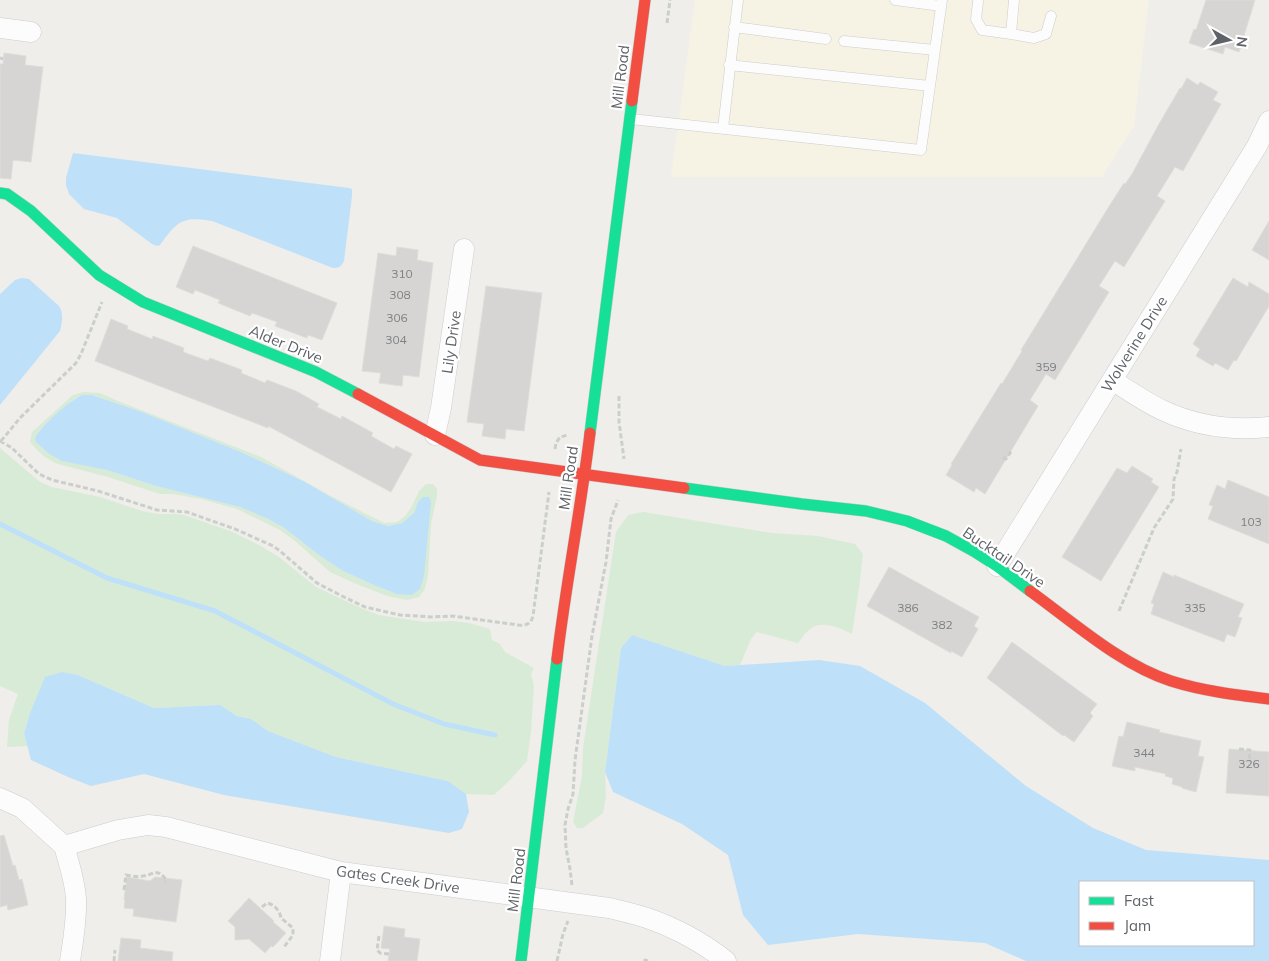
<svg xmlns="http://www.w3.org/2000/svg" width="1269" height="961" viewBox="0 0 1269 961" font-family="Mulish,sans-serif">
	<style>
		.commercial { fill: #f7f3e4 }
		.green { fill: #d8ebd6; fill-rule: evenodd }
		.water { fill: #bfe0f9; fill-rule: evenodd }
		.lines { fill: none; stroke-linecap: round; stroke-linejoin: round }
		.stream { stroke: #bfe0f9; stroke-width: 5 }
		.building { fill: #d6d5d3; stroke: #deddd9 }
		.lane-casing { stroke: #cbcccc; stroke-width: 11 }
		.street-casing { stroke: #cbcccc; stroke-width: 21 }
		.fast-casing { stroke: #cacacb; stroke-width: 12 }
		.jam-casing { stroke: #cacacb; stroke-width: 12 }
		.path { stroke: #cacfcc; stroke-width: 3; stroke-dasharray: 5 2.5; stroke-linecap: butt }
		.lane { stroke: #fdfcfc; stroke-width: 10 }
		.street { stroke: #fdfcfc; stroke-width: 20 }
		.fast { stroke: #16e098; stroke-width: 11 }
		.jam { stroke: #f24e42; stroke-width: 11 }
		.labels { text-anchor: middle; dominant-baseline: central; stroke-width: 4.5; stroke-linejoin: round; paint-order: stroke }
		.number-label { font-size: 12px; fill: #7e8184 }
		.street-label { font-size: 15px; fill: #5f6368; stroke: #fff }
	</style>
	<rect width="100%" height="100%" fill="#efeeea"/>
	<path class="commercial" d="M695,0H1149L1134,126L1102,177H671Z"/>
	<path class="green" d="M83,392L100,393L118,401L261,457L331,496L384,523L397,522L405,516L411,508L419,491L426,484H433L437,489V496L431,524L428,575L425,589L419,597L407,600L387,596L354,583L330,572L295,541L280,530L237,509L201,499L173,494H160L108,477L58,464C46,459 38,452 30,442L32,432L73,395ZM82,395H92L142,412L241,452L305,482L372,521L388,526L402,523L414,513L418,502L397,594L376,586L343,571L320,556L283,527L268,519L240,507L156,486L107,470L38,432L75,398Z
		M0,448L40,482L52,487L100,497L142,511L158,514H176L184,515L233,532L261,546L279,557L316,587L363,609L379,615L398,618L425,622L452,621L469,623L490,629L492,640L500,644L505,652L534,668L531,674L534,686L531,732L527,761L509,781L494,795L466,794L448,781L336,757L268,731L251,719L237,716L220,705L154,708L78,675L30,713L24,732L28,746L7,747L9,720L18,694L0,686Z
		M643,512L772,533L818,536L855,544L863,554L859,588L852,634C839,628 822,619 809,630C805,633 801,639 798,643L757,632L751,639L740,665L725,666L632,635L621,648L605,772L606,796L603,813L583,828H577L573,822L582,776L583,748L616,532L628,515Z"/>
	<path class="water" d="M73,153L349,188L352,189V196L344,261C341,267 339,268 333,268L212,221C182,216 177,222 160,245L157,246L152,244L117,218L84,209L69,194L66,185V178Z
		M22,278L29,279L59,306C64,314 62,322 60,331L0,405V294L15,280Z
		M82,395H92L142,412L241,452L305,482L372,521L388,526L402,523L414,513L418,502L423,497H429L431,502L424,576L420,589L412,595L397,594L376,586L343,571L320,556L283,527L268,519L240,507L156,486L107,470L62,461L48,453L36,442L35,438C41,426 70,400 82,395Z
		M632,635L725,666L819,660L860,666L925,703L1026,786L1093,828L1146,850L1269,860V961H1026L985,943L858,934L768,945L743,915L728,855L682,824L613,792L605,772L621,648ZM1080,882H1253V945H1080Z
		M62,672L78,675L154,708L220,705L237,716L251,719L268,731L336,757L448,781L466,794L469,812L462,829L449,833L224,795L144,774L91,786L68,777L31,760L24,733L30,713L45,677Z"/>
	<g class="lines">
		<path class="stream" d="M0,524L107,578L215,611L393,704L444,724L495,735"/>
	</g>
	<path class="building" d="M1206,0H1255L1239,52L1225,47L1223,54L1189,43L1194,29L1196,30Z
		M4,53L26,56L25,65L43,67L31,162L13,160L11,179L0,178V64H3Z
		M1187,78L1198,85L1200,82L1218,92L1213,100L1221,104L1183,171L1175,167L1157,196L1165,201L1124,267L1115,261L1099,286L1109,292L1055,380L1046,374L1030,400L1038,406L985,494L976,488L974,492L946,475L952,465L951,464L1001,383L1002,384L1022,351L1021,350L1108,208L1124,183L1125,184L1132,174L1159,124L1180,88L1181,89Z
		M1269,221V260L1252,250Z
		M193,246L337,303L322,340L308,335L307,338L275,326L277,322L252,313L250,316L218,303L220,300L195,290L193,294L176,287Z
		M397,247L418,250L417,260L433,263L419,377L403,375L402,386L379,383L381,373L362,371L378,253L396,256Z
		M1233,278L1248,287L1249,282L1269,294V306L1236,361L1234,360L1228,370L1215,363L1213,366L1196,356L1200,349L1193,344Z
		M486,286L542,293L524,431L506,429L505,439L482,436L484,424L467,422Z
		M111,319L128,326L127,329L152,339L153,336L184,348L183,352L208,361L210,358L242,370L241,373L265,383L267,380L296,391L319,404L317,407L341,419L342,416L373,433L371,436L394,449L396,446L412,454L391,492L268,426V428L95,361Z
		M1132,466L1153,479L1151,482L1159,487L1101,581L1062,557L1117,468L1127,473Z
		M1228,480L1269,497V544L1208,519L1213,506L1209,505L1217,485L1225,489Z
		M889,567L979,617L974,626L978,629L962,657L951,651V653L867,606Z
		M1163,572L1174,577V575L1244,604L1238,617L1242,618L1235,637L1227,634L1224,642L1151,614L1154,604L1151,603Z
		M1012,642L1097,704L1090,713L1093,716L1074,742L1064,735L1063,736L987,678Z
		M1127,722L1160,730L1159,732L1201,741L1198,756L1204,757L1196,792L1182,788V787L1172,784L1173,778L1165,776L1166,774L1135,767V771L1112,766L1119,736L1123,737Z
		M1229,749L1269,752V796L1226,793Z
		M4,835L13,866L15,865L19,880L22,879L28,905L8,910L7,905L0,907V836Z
		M127,877L150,881L155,877L182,880L176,922L133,916L134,909L124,908L125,900L124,899Z
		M249,898L274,921L273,922L286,933L273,947L271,946L265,953L249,939L235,940V927L228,921Z
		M384,926L405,929L404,937L420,939L417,961H388L390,949L381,948Z
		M121,938L141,940L140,948L173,952L172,961H118Z"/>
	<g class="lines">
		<g class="lane-casing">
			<path id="lane" d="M895,0L941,6
				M978,2L976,19L982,30L1011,34L1034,38L1046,34L1051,16
				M734,27L826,39
				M1011,34L1014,0
				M844,41L935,50
				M729,65L930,86
				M631,119L921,150L942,0
				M723,128L738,0"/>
		</g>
		<g class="street-casing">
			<path id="street" d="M0,28L31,32
				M1112,380C1129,391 1145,402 1162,410C1196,426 1232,431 1269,427
				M435,435L441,408L464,249
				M997,566L1257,146L1269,121
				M0,798L22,808L64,846
				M64,846L118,830L148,825L166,827L341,872L609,908C622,911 635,914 647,918C676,928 702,942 726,961
				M64,846C69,863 75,881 76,899C77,920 73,941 70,961
				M330,961L341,872"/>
		</g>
		<g class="fast-casing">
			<path id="fast" d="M0,193L7,194L31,211L99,275L143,302L316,372L358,394
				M590,433L632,101
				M684,488L802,504L866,511L907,521L946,536L975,552L997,566L1030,591
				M521,961L557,659"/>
		</g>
		<g class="jam-casing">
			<path id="jam" d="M632,101L645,0
				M358,394L480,460L684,488
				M1030,591C1073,622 1121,665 1171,681C1203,691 1236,695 1269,699
				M557,659C566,583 581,508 590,433"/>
		</g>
		<path class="path" d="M667,23L670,0
			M0,58L3,59
			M619,396V422L624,459
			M0,441L12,448L39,474L52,480L98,491L157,510L187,512L235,529L273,546L280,551L317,583L342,596L365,607L400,615L432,617L453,616L518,625C526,626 531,624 533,616L549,492
			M1,441L20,418L76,363L81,354L102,302
			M555,449L556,443L560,437L568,435
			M1003,457L1006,459L1012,450
			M1119,611L1154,528L1173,499L1174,479L1177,472L1181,449
			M1239,749L1250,750L1249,763
			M572,885L570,869L566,848L565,825L568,809L573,794L575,760L592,636L606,562L611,519L618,500
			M124,890L126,875C131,876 137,877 143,876C153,875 158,867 166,880L165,882
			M262,907L267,903C274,904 280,911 281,918L293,928V935L284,947
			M379,936L377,950L380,953L389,954
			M114,961L115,950
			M557,961L563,934L568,921
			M644,961L645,960L648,961"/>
		<use href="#lane" class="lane"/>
		<use href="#street" class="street"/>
		<use href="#fast" class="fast"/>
		<use href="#jam" class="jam"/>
	</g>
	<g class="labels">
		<g class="number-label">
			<text x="402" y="273">310</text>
			<text x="400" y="294">308</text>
			<text x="397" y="317">306</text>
			<text x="396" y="339">304</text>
			<text x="1046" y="366">359</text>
			<text x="1251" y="521">103</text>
			<text x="908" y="607">386</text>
			<text x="1195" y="607">335</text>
			<text x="942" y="624">382</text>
			<text x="1144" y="752">344</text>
			<text x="1249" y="763">326</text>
		</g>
		<g class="street-label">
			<text transform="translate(620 77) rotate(-83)">Mill Road</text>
			<text transform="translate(451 342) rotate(-82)">Lily Drive</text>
			<text transform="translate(286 344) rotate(22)">Alder Drive</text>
			<text transform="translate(1134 344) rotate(-58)">Wolverine Drive</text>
			<text transform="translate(568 478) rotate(-82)">Mill Road</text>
			<text transform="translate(1004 557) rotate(34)">Bucktail Drive</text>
			<text transform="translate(398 879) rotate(8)">Gates Creek Drive</text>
			<text transform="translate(516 880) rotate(-83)">Mill Road</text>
		</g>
	</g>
	<rect x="1079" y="881" width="175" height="65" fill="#ffffff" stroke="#bfc1c3"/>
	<rect x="1089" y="897" width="25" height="8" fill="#16e098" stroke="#bfc1c3"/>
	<text x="1124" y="906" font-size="15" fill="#5f6368">Fast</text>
	<rect x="1089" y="922" width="25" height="8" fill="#f24e42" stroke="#bfc1c3"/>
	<text x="1124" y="931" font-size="15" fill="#5f6368">Jam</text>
	<g transform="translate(1229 40) rotate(98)" stroke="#ffffff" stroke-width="4" paint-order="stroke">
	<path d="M0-4L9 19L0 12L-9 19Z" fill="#5f6368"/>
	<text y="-8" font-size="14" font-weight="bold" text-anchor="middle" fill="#5f6368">N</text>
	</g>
</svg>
